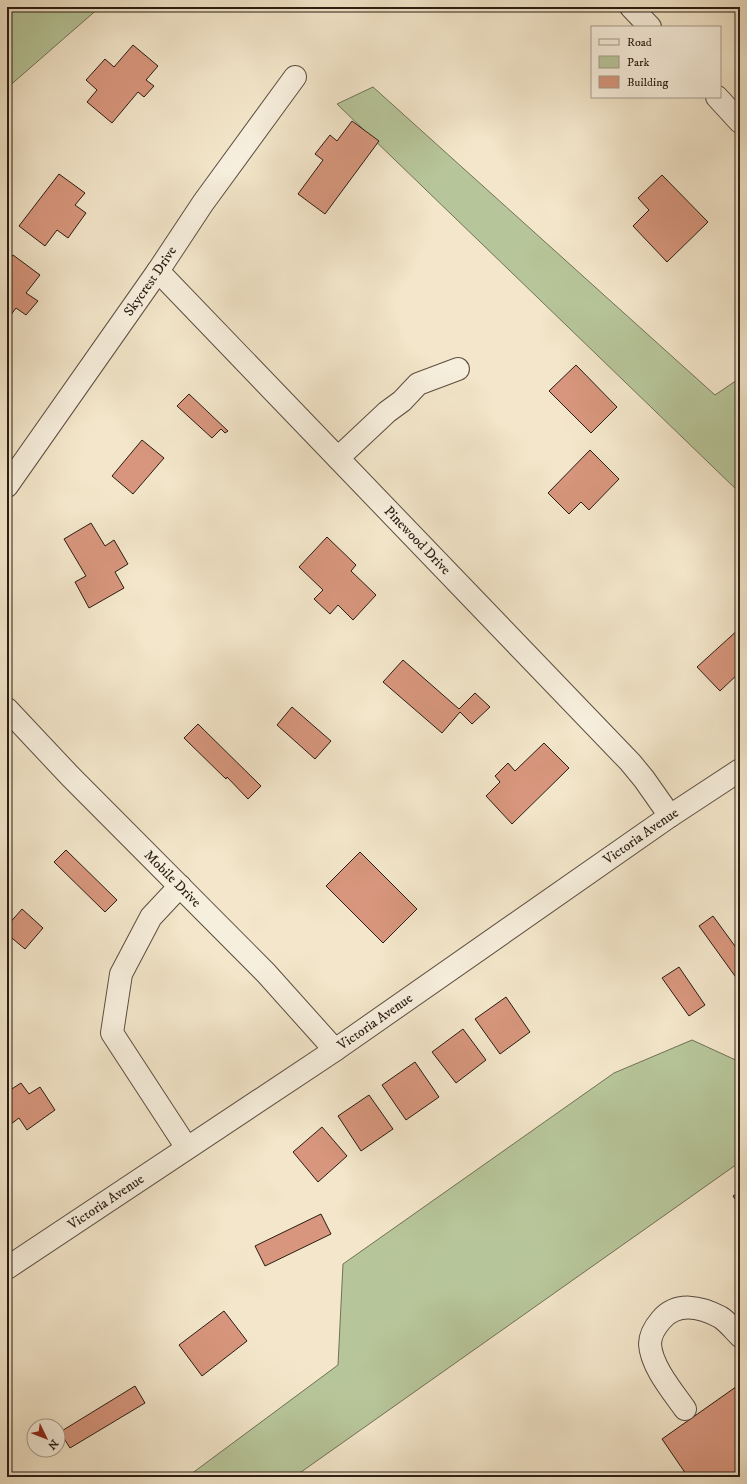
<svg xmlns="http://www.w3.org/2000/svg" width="747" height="1484" viewBox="0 0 747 1484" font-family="'IM FELL DW Pica',serif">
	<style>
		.green { fill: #b7c69a; stroke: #707156 }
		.building { fill: #d7967d; stroke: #2a1c13 }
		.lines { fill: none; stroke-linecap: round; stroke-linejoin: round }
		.minor-casing { stroke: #5c4e41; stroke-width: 24 }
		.minor { stroke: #f7efdd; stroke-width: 22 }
		.labels { text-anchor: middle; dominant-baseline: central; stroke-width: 4; stroke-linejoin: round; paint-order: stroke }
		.street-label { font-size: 14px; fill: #2a1c13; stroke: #f7efdd }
	</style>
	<rect width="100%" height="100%" fill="#f3e6ca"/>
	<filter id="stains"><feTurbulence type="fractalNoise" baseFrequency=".005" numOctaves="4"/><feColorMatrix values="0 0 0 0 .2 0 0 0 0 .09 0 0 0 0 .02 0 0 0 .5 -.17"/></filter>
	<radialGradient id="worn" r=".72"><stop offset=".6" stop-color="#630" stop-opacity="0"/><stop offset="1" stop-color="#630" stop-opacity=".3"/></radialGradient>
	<path class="green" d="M7,7H100L7,88Z
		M373,87L715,395L740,378V493L337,104Z
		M692,1040L740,1062V1162L294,1477H187L338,1365L343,1264L614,1073Z"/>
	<path class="building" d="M133,45L158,66L146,80L154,86L144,97L138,92L112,123L87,102L97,90L86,80L105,59L114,67Z
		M352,121L379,141L325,214L298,194L323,160L315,154L330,135L337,141Z
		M59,174L85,193L75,205L86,213L68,238L57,230L45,246L19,226Z
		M662,175L708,222L667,262L633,226L649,210L638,198Z
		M13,255L40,275L26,293L38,301L26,315L16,308L7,320V263Z
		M576,365L617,407L591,433L549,391Z
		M189,394L228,431L225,433L221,429L212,438L177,406Z
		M142,440L164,458L133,494L112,476Z
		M590,450L619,479L589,510L581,502L569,514L548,493Z
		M91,523L105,546L114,540L128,564L115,572L124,588L89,608L75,582L86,576L64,539Z
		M327,537L356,565L351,571L376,595L353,620L338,605L330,614L314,599L323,590L299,567Z
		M740,628V672L720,691L697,667Z
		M403,660L459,709L475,693L490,707L472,724L460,712L442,733L383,682Z
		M292,707L331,741L315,759L277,725Z
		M198,724L261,786L248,799L227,777L226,779L184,738Z
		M544,743L569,768L512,824L486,796L500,782L495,776L508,763L515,771Z
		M66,850L117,900L105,912L54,862Z
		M360,852L417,909L383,943L326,886Z
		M22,909L43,928L25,949L7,934V926Z
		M713,916L740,953V983L699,926Z
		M679,967L705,1005L689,1016L662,978Z
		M506,997L530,1032L500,1054L475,1019Z
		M463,1029L486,1060L456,1083L432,1052Z
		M415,1062L439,1097L406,1120L382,1085Z
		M21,1083L29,1094L40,1087L55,1110L27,1130L19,1118L7,1127V1092Z
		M369,1095L393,1129L361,1151L338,1116Z
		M322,1127L347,1156L318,1182L293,1152Z
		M740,1192V1206L733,1196Z
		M321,1214L331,1234L265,1266L255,1246Z
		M224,1311L247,1341L202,1376L179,1345Z
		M740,1384V1477H688L662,1439Z
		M135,1386L145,1403L70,1448L60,1432Z"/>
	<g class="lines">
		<g class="minor-casing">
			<g id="minor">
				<path d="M631,7L650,27"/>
				<path d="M717,97L740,122"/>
				<path id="s1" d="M158,271L630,762L644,779L670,816"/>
				<path d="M338,458L387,412L402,401L418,384L458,369"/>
				<path id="s2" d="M7,486L158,271L203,203L295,77"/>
				<path id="s3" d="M7,709L70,776L266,973L335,1050"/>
				<path d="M180,886L151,917L121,974L112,1033L187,1148"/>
				<path id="s4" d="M7,1268L335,1050L670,816L740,770"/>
				<path d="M685,1409C673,1392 651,1366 650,1344C650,1335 655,1327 661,1320C677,1301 701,1307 720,1317C727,1321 734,1330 740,1336"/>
			</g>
		</g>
		<use href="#minor" class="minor"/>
	</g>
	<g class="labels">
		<g class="street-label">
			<text stroke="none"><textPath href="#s2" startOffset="250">Skycrest Drive</textPath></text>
			<text stroke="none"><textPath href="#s1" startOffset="374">Pinewood Drive</textPath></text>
			<text stroke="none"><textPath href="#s4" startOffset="767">Victoria Avenue</textPath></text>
			<text stroke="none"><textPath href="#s3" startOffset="237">Mobile Drive</textPath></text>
			<text stroke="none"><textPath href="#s4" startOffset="443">Victoria Avenue</textPath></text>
			<text stroke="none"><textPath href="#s4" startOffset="119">Victoria Avenue</textPath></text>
		</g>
	</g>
	<rect width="747" height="1484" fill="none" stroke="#f3e6ca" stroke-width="24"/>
	<rect x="8" y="8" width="731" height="1468" fill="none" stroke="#2a1c13" stroke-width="2"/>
	<rect x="12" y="12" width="723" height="1460" fill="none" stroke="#2a1c13"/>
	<rect x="591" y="26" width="130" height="72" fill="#f7efdd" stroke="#a59b8c"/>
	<rect x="599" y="39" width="20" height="6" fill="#f7efdd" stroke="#a59b8c"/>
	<text x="627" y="46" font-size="12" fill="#2a1c13">Road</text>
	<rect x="599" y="56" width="20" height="12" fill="#b7c69a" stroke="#a59b8c"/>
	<text x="627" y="66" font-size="12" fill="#2a1c13">Park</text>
	<rect x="599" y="76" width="20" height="12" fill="#d7967d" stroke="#a59b8c"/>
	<text x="627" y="86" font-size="12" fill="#2a1c13">Building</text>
	<g transform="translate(46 1438) rotate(133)"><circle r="19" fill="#f7efdd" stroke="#a59b8c"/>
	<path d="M0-3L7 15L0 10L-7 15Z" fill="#8f2418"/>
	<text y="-6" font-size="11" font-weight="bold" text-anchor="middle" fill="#2a1c13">N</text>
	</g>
	<rect width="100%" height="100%" filter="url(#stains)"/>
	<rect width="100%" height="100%" fill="url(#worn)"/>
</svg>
